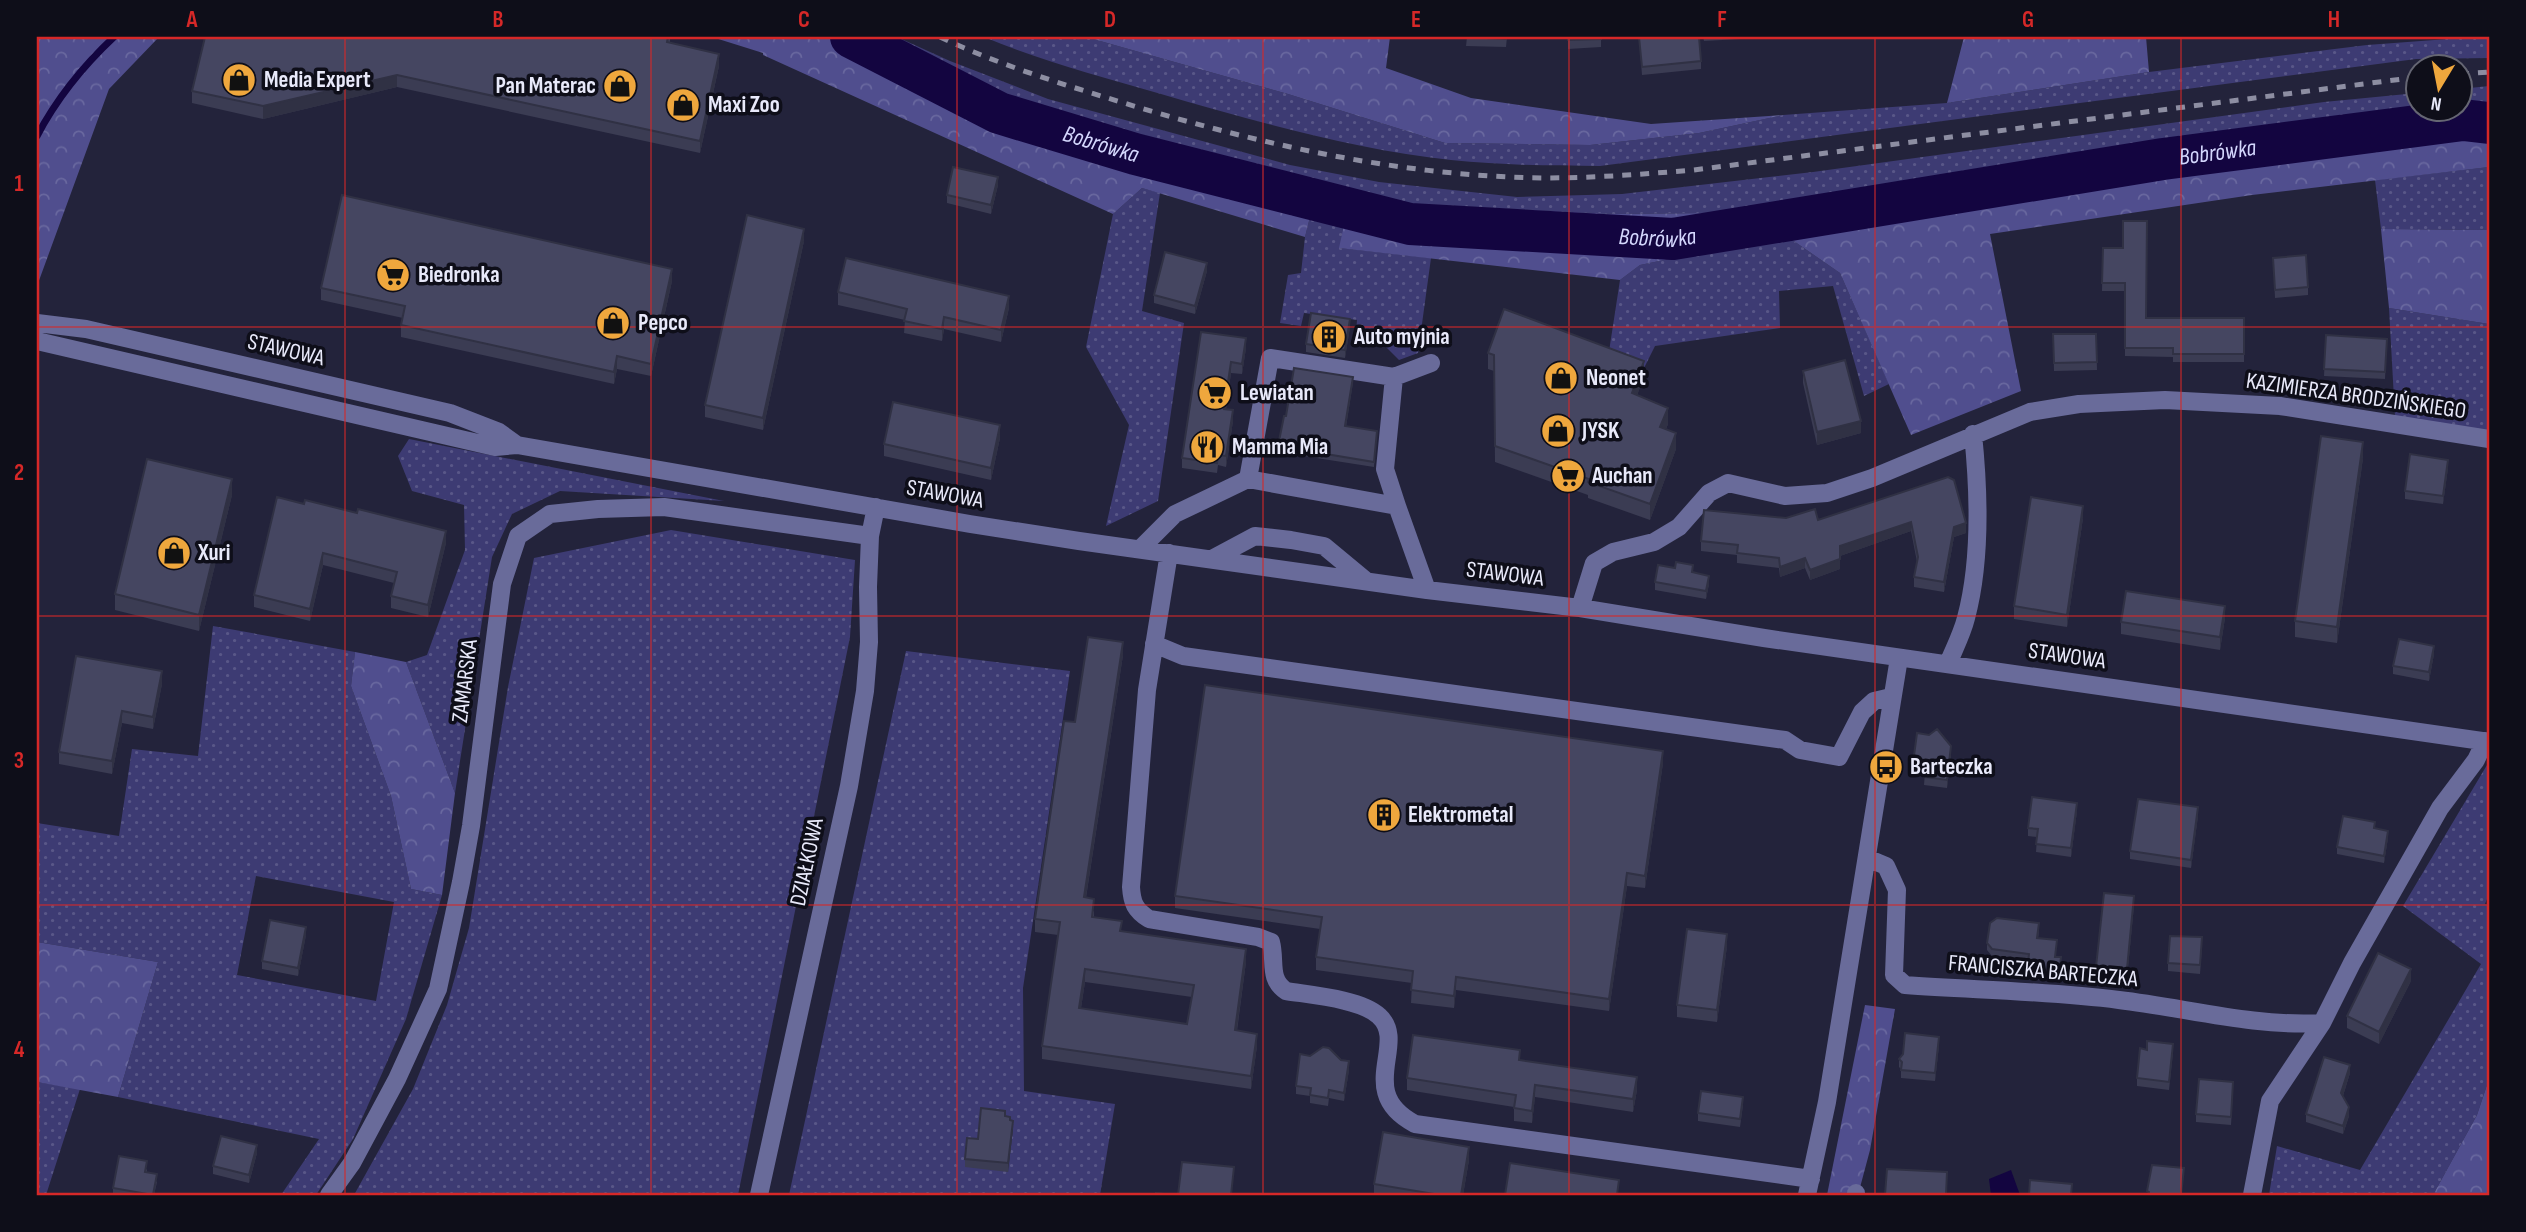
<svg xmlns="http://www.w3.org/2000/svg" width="2526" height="1232" viewBox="0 0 2526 1232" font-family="'Sofia Sans Condensed',sans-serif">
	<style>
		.grass { fill: url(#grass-dots); fill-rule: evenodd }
		.forest { fill: url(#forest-crowns) }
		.water { fill: #130540 }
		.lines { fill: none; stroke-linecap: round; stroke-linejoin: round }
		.stream { stroke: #130540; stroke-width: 7 }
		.river { stroke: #130540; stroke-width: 42 }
		.minor { stroke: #696b9a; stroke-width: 18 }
		.rail { stroke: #8d8ea2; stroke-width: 5; stroke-dasharray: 9 9; stroke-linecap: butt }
		.wall { fill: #3b3c53; fill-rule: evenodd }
		.shaded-wall { fill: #303144 }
		.building { fill: #454661; stroke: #303144; stroke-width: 2; fill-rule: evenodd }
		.grid { fill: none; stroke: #d62828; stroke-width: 2; stroke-opacity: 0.55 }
		.labels { text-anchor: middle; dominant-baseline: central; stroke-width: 7; stroke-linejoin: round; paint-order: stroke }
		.poi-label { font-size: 23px; font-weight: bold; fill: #e8e9fa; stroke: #0e0e19; text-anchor: start }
		.street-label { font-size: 23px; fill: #e8e9fa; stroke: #0e0e19 }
		.water-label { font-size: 24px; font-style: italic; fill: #d4d7fd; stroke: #0e0e19 }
		.neatline { fill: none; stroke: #d62828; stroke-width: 2.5 }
		.grid-label { font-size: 23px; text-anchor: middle; font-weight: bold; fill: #d62828 }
	</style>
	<defs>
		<pattern id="grass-dots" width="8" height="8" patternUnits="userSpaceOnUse" patternTransform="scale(1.75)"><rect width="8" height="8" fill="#3d3b73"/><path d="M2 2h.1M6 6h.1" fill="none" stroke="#595788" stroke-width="1.8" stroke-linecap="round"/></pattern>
		<pattern id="forest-crowns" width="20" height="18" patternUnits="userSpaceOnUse" patternTransform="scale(1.75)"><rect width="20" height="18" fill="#504e8e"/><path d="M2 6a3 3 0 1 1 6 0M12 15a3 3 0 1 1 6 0" fill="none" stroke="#69689f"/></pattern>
	</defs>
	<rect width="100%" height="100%" fill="#23233b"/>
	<path class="grass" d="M846,37H897L950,61L1048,99L1290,165L1379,182L1517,197L1622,194L1813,172L2324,102L2417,93L2418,108H2460V89L2489,86V109H2468L2249,135L1711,213L1615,214L1398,203L1351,194L1340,248L1431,258L1418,353L1399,360L1382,343L1356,335L1357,320L1304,313L1301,326L1280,323L1288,275L1301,273L1305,237L1316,193L1008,103Z
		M984,37H1086L1288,94L1445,143L1590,145L1699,133L1783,115L1947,103L2149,72L2367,45L2475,37L2489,38V58L2416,59L1600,166C1550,166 1501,165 1451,160C1355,150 1254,121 1161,94C1101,77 1041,61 984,37Z
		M2489,167V230L2381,229L2375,180Z
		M1142,188L1160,193L1142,311L1184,323L1158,501L1106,526L1129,425L1086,347L1113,214Z
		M1785,235L1840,273L1889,384L1864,396L1833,286L1779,291L1780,328L1655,346L1644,368L1608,358L1620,280L1640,265Z
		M2389,308L2489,324V432L2395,417Z
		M409,439L724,501L560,491L512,514L492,557L455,793L406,662L427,655L465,550L464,505L412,491L398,456Z
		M671,530L855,560L850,637L738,1195H354L413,1089L447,1005L469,928L508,687L534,558Z
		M213,626L355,652L351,686L391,796L411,889L442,895L406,1019L353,1139L316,1195H281L319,1139L118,1097L158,962L37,942V823L119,836L132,749L198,756ZM256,876L394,902L376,1001L237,975Z
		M906,651L1070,671L1023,988L1024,1091L1115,1104L1100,1195H789Z
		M2487,765L2489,766V894L2485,904L2489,905V1079L2477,1115L2433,1195H2269L2277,1146L2360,1170L2481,964L2403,906Z
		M37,1082L80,1089L46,1195H37Z"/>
	<path class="forest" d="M37,37H159L109,89L37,286Z
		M712,37H846L1008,103L1316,193L1305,237L1142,188L1113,214L763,55V53Z
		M1086,37H1390L1386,68L1471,98L1651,124L1783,115L1699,133L1590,145L1445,143L1288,94Z
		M1964,37H2146L2149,72L1947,103Z
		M2468,109H2489V167L2252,195L1990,234L2021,391L1911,435L1840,273L1785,235L1640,265L1620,280L1339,248L1351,194L1398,203L1615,214L1711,213L2249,135Z
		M2381,229L2489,230V324L2389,308Z
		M355,652L406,662L455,793L442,895L411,889L391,796L351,686Z
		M37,942L158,962L118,1097L37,1082Z
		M1865,1005L1895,1009L1870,1150L1858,1195H1827Z
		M2489,1079V1195H2433L2477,1115Z"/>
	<path class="water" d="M2011,1170L2020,1195H1991L1989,1179Z"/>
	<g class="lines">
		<path class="stream" d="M37,136C57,98 83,66 114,37"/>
		<path class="river" id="s1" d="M851,37L999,113L1135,154L1410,224L1673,239L2163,159L2463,120L2489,123"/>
		<path class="minor" d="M37,323L86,329L450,413L499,432L517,445
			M37,341L495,447L517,445L970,524L1079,541L1427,590L1580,608L1764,638L2489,742
			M1248,479L1270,358L1394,377
			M1397,506L1385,469L1394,377L1431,363
			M1140,549L1175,514L1248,479L1397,506L1427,590
			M1169,553L1147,690L1131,887C1132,903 1135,910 1149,919L1258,937L1271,942C1276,961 1268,979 1286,991C1310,995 1361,999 1379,1016C1409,1043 1354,1092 1415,1124L1811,1179
			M1212,559L1255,536L1291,540L1324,546L1365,580
			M1580,608L1594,563L1613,552L1654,542L1679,527L1709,493L1728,483L1785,496L1827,493L1872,478L2030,412L2079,404L2165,400L2280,406L2489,439
			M1154,644L1183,656L1785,740L1800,750L1839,757L1862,712L1874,701L1891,697
			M1948,664C1954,649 1962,634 1966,618C1981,562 1979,492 1973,434
			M1867,858L1886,866L1897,890L1894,975L1905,985C1975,990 2050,991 2119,1000C2187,1008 2254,1027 2322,1023
			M329,1195L352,1163L397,1079L438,989L461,882L471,826L502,584L518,536L550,514L598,509L664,507L870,536L876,507
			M759,1195L849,786L865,691L869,642L868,587L870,536
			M1807,1195L1827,1102L1899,658
			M1856,1195V1193
			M2252,1195L2270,1101L2322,1023L2352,963L2440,808L2476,760L2485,741"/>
		<path class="rail" d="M940,37C999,65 1062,84 1124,103C1249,141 1378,171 1509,177C1571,180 1632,175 1694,170L2418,77
			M2460,74L2489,72"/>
	</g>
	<path class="wall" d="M670,37V43L719,66L700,153L397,87L263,119L192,103V91Z
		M1467,37H1507L1506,47L1466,46Z
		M1568,37H1601V47L1568,49Z
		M1639,37L1701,61V69L1642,75Z
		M1703,37H1741V39L1704,41Z
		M998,185L991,214L947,203V195Z
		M804,241L763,430L705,417V405Z
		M2103,248H2123L2146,318H2244V362H2173V357L2125,356V291H2102Z
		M2273,258L2308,287V295L2275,298Z
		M1207,271L1195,314L1154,303V295Z
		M672,281L651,376L617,369L614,384L401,337V325L403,318L321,300V288Z
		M838,292L1009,308L1001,342L944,329L942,341L904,333L905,320L838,305Z
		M1350,327L1345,358L1306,352V344Z
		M1201,332L1246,348L1242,374L1231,373L1226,410L1233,421L1226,467L1218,465L1217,473L1182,468V458Z
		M2053,334H2096L2097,370L2054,371Z
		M2326,335L2387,339L2385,379L2324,376Z
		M1488,353L1644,377L1637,395L1668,424L1666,429L1676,449L1650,520L1588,498V495L1495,462L1494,371L1488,369Z
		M1803,371L1861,433L1817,445L1803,383Z
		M1353,382L1346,427L1377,431L1374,467L1278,452V446L1286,416Z
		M1000,438L991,480L884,456V444Z
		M2363,458L2337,643L2295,637V621Z
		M2448,468L2443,504L2405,499V491Z
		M1948,477L1966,533L1954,537L1944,592L1914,587V577L1917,562L1911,531L1840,556V569L1810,580L1805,568L1780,577L1779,568L1737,563V555L1701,551V541L1786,518L1818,520Z
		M232,495L199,631L115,610V594Z
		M277,497L446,543L428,617L391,608V596L394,583L323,565L310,621L254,607V595Z
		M2083,518L2067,627L2014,619V606Z
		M1675,568L1693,572L1709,584L1706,599L1655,590V582Z
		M2225,618L2220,650L2121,634V622Z
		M2434,654L2429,681L2393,674V666Z
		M1123,655L1086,898L1094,912V917L1122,931L1246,962L1237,1031L1257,1046L1251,1089L1042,1059V1046L1058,935L1035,932V919L1075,722ZM1085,982L1192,997L1187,1024L1081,1008Z
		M162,684L153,729L122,723L112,774L59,764V752Z
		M1951,755L1947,788L1924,785L1925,772L1913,771V763Z
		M1663,763L1645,888L1627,886L1609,1011L1456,990L1454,1008L1411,1003L1412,983L1316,970V957L1320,929L1175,908V896Z
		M2077,811L2071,857L2036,852L2037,837L2028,836V828Z
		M2198,816L2191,868L2130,859V851Z
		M2388,838L2384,863L2337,854V847Z
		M2134,905L2126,988L2095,985V976Z
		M2039,931L2038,939L2056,957L2061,965L2059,982L2027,978L2028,961L1992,956L1987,950V943Z
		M306,935L298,976L262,969V961Z
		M1727,946L1717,1022L1677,1017V1005Z
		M2202,946L2200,974L2168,971V963Z
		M2411,981L2379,1044L2347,1028V1016Z
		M1939,1045L1935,1081L1901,1078V1069L1899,1067V1059Z
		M2173,1052L2169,1090L2137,1086V1078Z
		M1310,1056L1349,1070L1344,1101L1329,1098L1328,1106L1310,1103V1096L1296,1094V1086Z
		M1520,1060L1637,1090L1633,1112L1535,1097L1532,1123L1514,1121V1107L1407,1090V1078Z
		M2350,1073L2343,1096L2349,1116L2343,1134L2306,1122V1114Z
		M2233,1090L2231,1125L2196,1122V1114Z
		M1743,1105L1740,1127L1698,1121V1113Z
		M1005,1116L1010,1120L1013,1129L1008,1172L965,1167V1159L978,1139Z
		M257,1153L249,1183L213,1174V1166Z
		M1469,1160L1463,1195H1374V1184Z
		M147,1169V1172L157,1182L154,1195H113V1188Z"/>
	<path class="shaded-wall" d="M719,54V66L700,153V141Z
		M397,75V87L263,119V106Z
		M998,177V185L991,214V205Z
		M804,229V241L763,430V418Z
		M1207,263V271L1195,314V306Z
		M672,269V281L651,376V364Z
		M1009,296V308L1001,342V330Z
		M944,317V329L942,341V329Z
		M1350,319V327L1345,358V350Z
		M1246,338V348L1242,374V364Z
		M617,356V369L614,384V372Z
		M1644,361V377L1632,409V393Z
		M1231,362V373L1224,420V409Z
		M1668,408V424L1660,443V427Z
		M1233,410V421L1226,467V456Z
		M1861,421V433L1817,445V432Z
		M1000,425V438L991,480V468Z
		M1676,433V449L1650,520V504Z
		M2363,442V458L2337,643V627Z
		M2448,460V468L2443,504V496Z
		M232,479V495L199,631V615Z
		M2083,506V518L2067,627V615Z
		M1911,522V531L1840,556V546Z
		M1966,523V533L1954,537L1944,592V582L1954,527Z
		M446,531V543L428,617V605Z
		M323,553V565L310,621V609Z
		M1805,558V568L1780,577V567Z
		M1840,559V569L1810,580V570Z
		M1709,576V584L1706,599V591Z
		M2225,606V618L2220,650V637Z
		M1123,642V655L1084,910V897Z
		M2434,646V654L2429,681V672Z
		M162,671V684L153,729V717Z
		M122,711V723L112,774V761Z
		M1951,746V755L1947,788V780Z
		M1663,751V763L1645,888V876Z
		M2077,803V811L2071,857V848Z
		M2198,807V816L2191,868V860Z
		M2388,831V838L2384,863V856Z
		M1627,873V886L1609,1011V999Z
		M2134,896V905L2126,988V979Z
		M306,927V935L298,976V968Z
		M1727,934V946L1717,1022V1010Z
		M1246,949V962L1235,1043V1030Z
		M1085,969V982L1079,1021V1008Z
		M2411,969V981L2379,1044V1032Z
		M1456,977V990L1454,1008V996Z
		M1257,1034V1046L1251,1089V1076Z
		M1939,1037V1045L1935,1081V1073Z
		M1349,1061V1070L1344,1101V1093Z
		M2350,1065V1073L2341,1102V1093Z
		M1637,1077V1090L1633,1112V1099Z
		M1535,1085V1097L1532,1123V1111Z
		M2349,1107V1116L2343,1134V1126Z
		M1013,1121V1129L1008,1172V1163Z
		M257,1145V1153L249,1183V1175Z
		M1469,1147V1160L1463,1195H1461Z"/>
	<path class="building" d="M205,37H668L667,42L719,54L700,141L397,75L263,106L192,91Z
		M1467,37H1506V39Z
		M1568,37H1601V39L1568,40Z
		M1639,37H1699L1701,61L1642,67Z
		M953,167L998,177L991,205L947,195Z
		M342,195L672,269L651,364L617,356L614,372L401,325L405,306L321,288Z
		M747,215L804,229L763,418L705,405Z
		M2123,221H2147L2146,318H2244V354H2173V348H2125V283H2102L2103,248H2123Z
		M1165,252L1207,263L1195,306L1154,295Z
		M2306,255L2308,287L2275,290L2273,258Z
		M846,258L1009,296L1001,330L944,317L942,329L904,321L907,309L838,292Z
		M1504,309L1644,361L1632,393L1668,408L1660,427L1676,433L1650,504L1588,482L1589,479L1495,446L1494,355L1488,353Z
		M1311,313L1350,319L1345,350L1306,344Z
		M1201,332L1246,338L1242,364L1231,362L1224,409L1233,410L1226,456L1218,455L1217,463L1182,458Z
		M2053,334H2096L2097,362L2054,363Z
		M2326,335L2387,339L2385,372L2324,369Z
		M1845,360L1861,421L1817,432L1803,371Z
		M1294,368L1353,377L1345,426L1377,431L1374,462L1278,446L1284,416H1286Z
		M893,402L1000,425L991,468L884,444Z
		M2321,436L2363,442L2337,627L2295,621Z
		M2410,454L2448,460L2443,496L2405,491Z
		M147,459L232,479L199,615L115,594Z
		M1948,477L1954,480L1966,523L1954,527L1944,582L1914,577L1918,557L1911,522L1840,546V559L1810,570L1805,558L1780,567L1779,558L1737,553L1738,545L1701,541L1704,510L1786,518L1815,509L1818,520Z
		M277,497L304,504L305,500L357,513L358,509L446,531L428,605L391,596L397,572L323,553L310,609L254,595Z
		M2031,497L2083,506L2067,615L2014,606Z
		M1676,562L1693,565L1692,572L1709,576L1706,591L1655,582L1658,565L1675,568Z
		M2126,591L2225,606L2220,637L2121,622Z
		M1088,637L1123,642L1084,897L1094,899L1092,917L1122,921L1120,931L1246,949L1235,1030L1257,1034L1251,1076L1042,1046L1060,922L1035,919L1064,721L1075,722ZM1085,969L1194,985L1187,1024L1079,1008Z
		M2399,639L2434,646L2429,672L2393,666Z
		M76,656L162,671L153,717L122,711L112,761L59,752Z
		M1205,685L1663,751L1645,876L1627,873L1609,999L1456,977L1454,996L1411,990L1413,971L1316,957L1322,917L1175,896Z
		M1937,729L1951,746L1947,780L1924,777L1926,764L1913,763L1917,733L1929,735Z
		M2032,797L2077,803L2071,848L2036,844L2038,829L2028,828Z
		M2138,799L2198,807L2191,860L2130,851Z
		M2343,816L2375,822L2374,828L2388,831L2384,856L2337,847Z
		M2104,893L2134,896L2126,979L2095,976Z
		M1997,918L2039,923L2037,938L2057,940L2055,957H2061L2059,974L2027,971L2029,954L1992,949L1987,943L1990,923Z
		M270,920L306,927L298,968L262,961Z
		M1687,929L1727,934L1717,1010L1677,1005Z
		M2170,936L2202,937L2200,965L2168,963Z
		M2378,953L2411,969L2379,1032L2347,1016Z
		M1905,1033L1939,1037L1935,1073L1901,1070L1902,1062L1899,1059L1903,1054Z
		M1413,1035L1520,1050L1519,1060L1637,1077L1633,1099L1535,1085L1532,1111L1514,1108L1516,1095L1407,1078Z
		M2147,1041L2173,1044L2169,1082L2137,1078L2140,1048L2147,1050Z
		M1323,1047L1329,1048L1341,1060L1349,1061L1344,1093L1329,1090L1328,1098L1310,1095L1311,1088L1296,1086L1300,1054L1310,1056Z
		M2324,1057L2350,1065L2341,1093L2349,1107L2343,1126L2306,1114Z
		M2199,1079L2233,1082L2231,1117L2196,1114Z
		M1701,1091L1743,1097L1740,1119L1698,1113Z
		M981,1108L1005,1111V1116L1010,1117V1120L1013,1121L1008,1163L965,1159L967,1138L978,1139Z
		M1383,1132L1469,1147L1461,1195H1440L1374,1184Z
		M221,1136L257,1145L249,1175L213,1166Z
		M119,1156L147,1161L145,1172L157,1174L153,1195L113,1188Z
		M1182,1162L1234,1167L1231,1195H1178Z
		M1510,1163L1619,1180L1617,1195H1505Z
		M2152,1165L2184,1168L2181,1195H2149V1192L2147,1191Z
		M1887,1169L1947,1172L1946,1195H1885Z
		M2030,1180L2072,1184L2071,1195H2029Z
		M1156,1193L1174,1195H1156Z"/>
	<path class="grid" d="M345,37V1195M651,37V1195M957,37V1195M1263,37V1195M1569,37V1195M1875,37V1195M2181,37V1195M37,327H2489M37,616H2489M37,905H2489"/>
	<defs>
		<g id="shop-disc" transform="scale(1.75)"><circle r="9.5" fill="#efa73d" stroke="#0e0e19"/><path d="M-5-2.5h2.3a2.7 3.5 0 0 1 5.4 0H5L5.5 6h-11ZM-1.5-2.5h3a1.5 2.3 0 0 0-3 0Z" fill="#111"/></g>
		<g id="supermarket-disc" transform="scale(1.75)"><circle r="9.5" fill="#efa73d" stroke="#0e0e19"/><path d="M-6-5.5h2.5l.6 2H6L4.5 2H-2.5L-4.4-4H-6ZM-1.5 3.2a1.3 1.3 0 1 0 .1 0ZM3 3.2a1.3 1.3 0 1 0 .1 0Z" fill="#111"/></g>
		<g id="building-disc" transform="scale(1.75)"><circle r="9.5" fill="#efa73d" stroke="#0e0e19"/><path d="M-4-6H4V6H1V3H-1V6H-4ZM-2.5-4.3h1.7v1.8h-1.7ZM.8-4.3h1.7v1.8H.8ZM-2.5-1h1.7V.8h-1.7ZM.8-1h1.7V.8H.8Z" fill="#111"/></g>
		<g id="restaurant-disc" transform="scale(1.75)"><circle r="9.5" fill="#efa73d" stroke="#0e0e19"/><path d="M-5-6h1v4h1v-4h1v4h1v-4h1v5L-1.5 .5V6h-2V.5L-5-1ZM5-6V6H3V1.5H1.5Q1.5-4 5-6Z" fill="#111"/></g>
		<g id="bus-disc" transform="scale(1.75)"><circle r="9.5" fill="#efa73d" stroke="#0e0e19"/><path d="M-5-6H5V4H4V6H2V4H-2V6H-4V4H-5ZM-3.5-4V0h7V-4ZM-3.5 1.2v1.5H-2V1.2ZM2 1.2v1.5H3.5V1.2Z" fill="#111"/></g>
	</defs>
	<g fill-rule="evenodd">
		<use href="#shop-disc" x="239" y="80"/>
		<use href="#shop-disc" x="620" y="86"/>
		<use href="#shop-disc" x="683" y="105"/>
		<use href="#supermarket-disc" x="393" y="275"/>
		<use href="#shop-disc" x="613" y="323"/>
		<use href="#building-disc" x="1329" y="337"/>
		<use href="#shop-disc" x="1561" y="378"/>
		<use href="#supermarket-disc" x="1215" y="393"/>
		<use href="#shop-disc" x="1558" y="431"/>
		<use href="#restaurant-disc" x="1207" y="447"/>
		<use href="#supermarket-disc" x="1568" y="476"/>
		<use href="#shop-disc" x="174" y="553"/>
		<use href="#bus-disc" x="1886" y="767"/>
		<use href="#building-disc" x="1384" y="815"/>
	</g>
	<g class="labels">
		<g class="poi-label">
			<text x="264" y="80">Media Expert</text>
			<text x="596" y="86" text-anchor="end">Pan Materac</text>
			<text x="708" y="105">Maxi Zoo</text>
			<text x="418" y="275">Biedronka</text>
			<text x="638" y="323">Pepco</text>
			<text x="1354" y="337">Auto myjnia</text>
			<text x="1586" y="378">Neonet</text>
			<text x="1240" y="393">Lewiatan</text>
			<text x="1582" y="431">JYSK</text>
			<text x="1232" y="447">Mamma Mia</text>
			<text x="1592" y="476">Auchan</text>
			<text x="198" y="553">Xuri</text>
			<text x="1910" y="767">Barteczka</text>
			<text x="1408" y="815">Elektrometal</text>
		</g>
		<g class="street-label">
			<text transform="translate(286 350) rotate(13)">STAWOWA</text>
			<text transform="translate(2356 396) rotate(8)">KAZIMIERZA BRODZIŃSKIEGO</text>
			<text transform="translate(945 494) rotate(10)">STAWOWA</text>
			<text transform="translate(1505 574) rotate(7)">STAWOWA</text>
			<text transform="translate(2067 656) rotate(8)">STAWOWA</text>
			<text transform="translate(465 681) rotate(-83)">ZAMARSKA</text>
			<text transform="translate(807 862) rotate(-78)">DZIAŁKOWA</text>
			<text transform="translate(2043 971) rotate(5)">FRANCISZKA BARTECZKA</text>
		</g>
		<g class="water-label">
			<text stroke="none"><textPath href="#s1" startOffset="273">Bobrówka</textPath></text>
			<text stroke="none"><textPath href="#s1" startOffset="1407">Bobrówka</textPath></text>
			<text stroke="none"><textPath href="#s1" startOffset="840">Bobrówka</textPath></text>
		</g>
	</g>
	<rect width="2526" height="1232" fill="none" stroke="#0e0e19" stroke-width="77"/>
	<g transform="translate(2439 88) rotate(190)"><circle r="33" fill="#0e0e19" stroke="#656673" stroke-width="2"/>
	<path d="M0-5L12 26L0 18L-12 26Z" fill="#efa73d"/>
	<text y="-10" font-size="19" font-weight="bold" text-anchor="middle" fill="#e8e9fa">N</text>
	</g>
	<rect x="38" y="38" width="2450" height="1156" class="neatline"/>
	<g class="grid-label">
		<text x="192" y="27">A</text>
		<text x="498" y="27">B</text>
		<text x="804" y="27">C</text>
		<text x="1110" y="27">D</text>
		<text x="1416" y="27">E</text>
		<text x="1722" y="27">F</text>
		<text x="2028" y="27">G</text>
		<text x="2334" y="27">H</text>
		<text x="19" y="191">1</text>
		<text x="19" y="480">2</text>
		<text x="19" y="768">3</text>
		<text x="19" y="1057">4</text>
	</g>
</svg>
